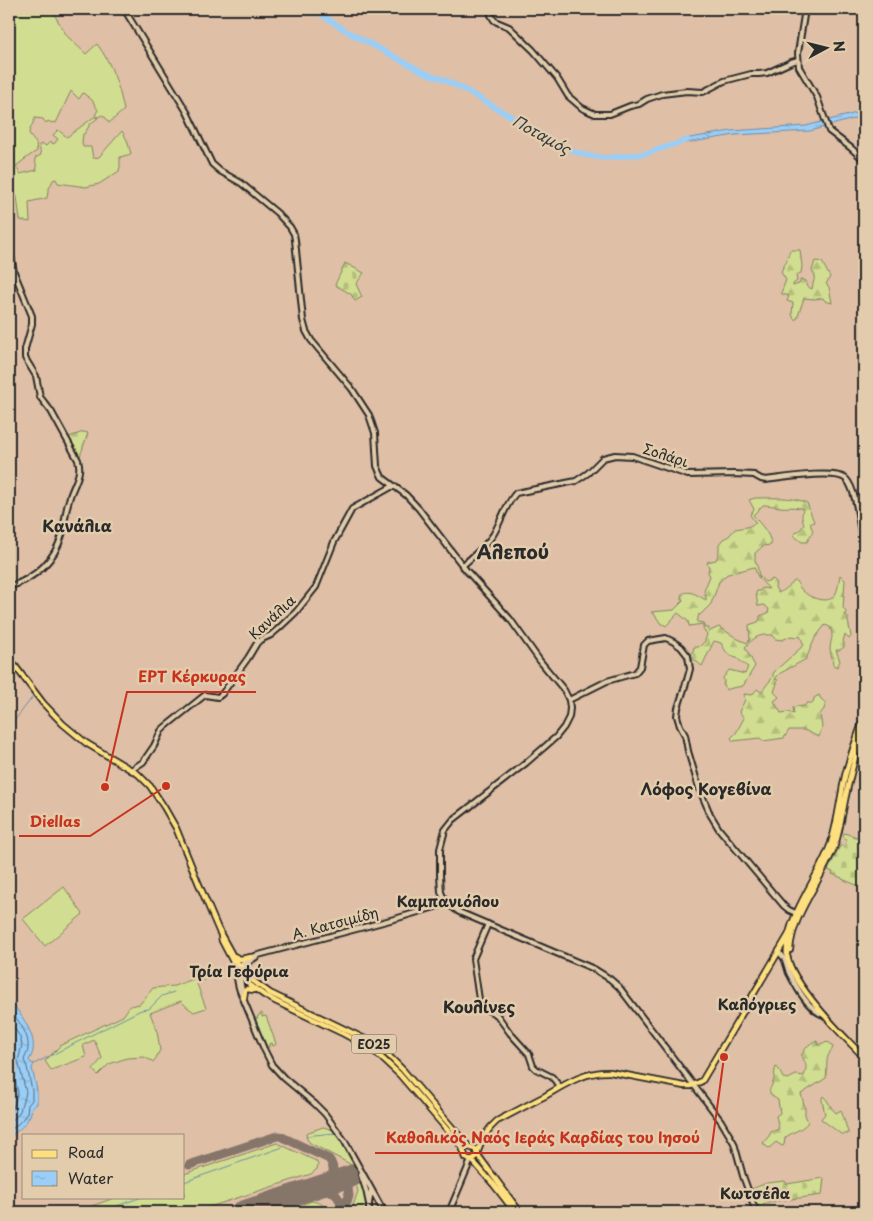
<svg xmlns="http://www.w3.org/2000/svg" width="873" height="1221" viewBox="0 0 873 1221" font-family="'Playpen Sans',sans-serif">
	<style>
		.grass { fill: #d1dd90; stroke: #7e845e }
		.forest { fill: url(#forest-firs); stroke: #7e845e; fill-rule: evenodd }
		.cemetery { fill: url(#cemetery-stones); stroke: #7e845e }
		.water { fill: url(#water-ripples); stroke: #6e8da5 }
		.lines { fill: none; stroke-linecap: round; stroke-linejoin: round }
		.shore { stroke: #576c7d; stroke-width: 1 }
		.stream { stroke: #6e8da5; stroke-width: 1 }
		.river { stroke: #9acef7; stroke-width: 5.5 }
		.taxiway { stroke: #867569; stroke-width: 9 }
		.runway { stroke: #867569; stroke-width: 22 }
		.tertiary-casing { stroke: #2b2b2b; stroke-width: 8 }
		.secondary-casing { stroke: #2b2b2b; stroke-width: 8 }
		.primary-casing { stroke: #2b2b2b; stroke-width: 8 }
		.tertiary { stroke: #e2ccab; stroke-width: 4 }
		.secondary { stroke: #e2ccab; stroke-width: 4 }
		.primary { stroke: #fedf80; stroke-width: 4.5 }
		.labels { text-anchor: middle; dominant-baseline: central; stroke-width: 5; stroke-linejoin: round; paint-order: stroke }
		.shield { fill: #e2ccab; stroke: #625b51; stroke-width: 1 }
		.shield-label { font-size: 12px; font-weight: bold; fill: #2b2b2b }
		.street-label { font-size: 14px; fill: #2b2b2b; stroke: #e2ccab }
		.water-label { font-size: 15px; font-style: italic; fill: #363b3f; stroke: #e2ccab }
		.neighbourhood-label { font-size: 15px; font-weight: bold; fill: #2b2b2b; stroke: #e2ccab }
		.quarter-label { font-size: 16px; font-weight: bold; fill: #2b2b2b; stroke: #e2ccab }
		.district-label { font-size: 19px; font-weight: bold; fill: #2b2b2b; stroke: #e2ccab }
		.leader { fill: none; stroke: #c8321e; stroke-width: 2 }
		.callout-dot { fill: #c8321e; stroke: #e2ccab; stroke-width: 2 }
		.callout-label { font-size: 15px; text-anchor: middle; font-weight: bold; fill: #c8321e; stroke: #e2ccab; stroke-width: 5; stroke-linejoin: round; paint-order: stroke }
	</style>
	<defs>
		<pattern id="forest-firs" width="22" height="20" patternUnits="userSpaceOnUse" patternTransform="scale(1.25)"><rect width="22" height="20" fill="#d1dd90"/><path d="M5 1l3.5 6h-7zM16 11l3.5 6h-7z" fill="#b4be7c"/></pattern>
		<pattern id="cemetery-stones" width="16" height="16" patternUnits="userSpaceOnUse" patternTransform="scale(1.25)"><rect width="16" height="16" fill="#d1dd90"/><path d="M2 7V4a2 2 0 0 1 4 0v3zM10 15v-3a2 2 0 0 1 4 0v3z" fill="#b4be7c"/></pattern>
		<pattern id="water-ripples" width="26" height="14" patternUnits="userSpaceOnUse" patternTransform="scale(1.25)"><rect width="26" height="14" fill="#9acef7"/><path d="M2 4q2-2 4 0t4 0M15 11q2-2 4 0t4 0" fill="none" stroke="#85b1d4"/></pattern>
	</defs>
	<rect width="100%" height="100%" fill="#e0bfa7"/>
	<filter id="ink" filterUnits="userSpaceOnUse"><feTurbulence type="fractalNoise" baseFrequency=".02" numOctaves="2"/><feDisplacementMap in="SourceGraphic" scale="10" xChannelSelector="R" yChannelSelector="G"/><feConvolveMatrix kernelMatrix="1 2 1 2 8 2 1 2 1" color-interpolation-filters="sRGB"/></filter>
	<g filter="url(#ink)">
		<path class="grass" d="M9,9H51L67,36L86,54L97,44C112,64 119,86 124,110L109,123L106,118L102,115L98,117L95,115L98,110L92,100L83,93L79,99L71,91L56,123L53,122L52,123L48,121L46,123L43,119L35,118L29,132L30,136L36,143L37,151L29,156L16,166L20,174L37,170L35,158L41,155L39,145L43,144L46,146L50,142L54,144L58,139L53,135L58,130L67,137L94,117L98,118L90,124L85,133L83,134L82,142L83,147H91L93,158L99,157L122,131L127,140L131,154L120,157V167L119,171L99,184L86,187L58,183L56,179L53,180L48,191L47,198L29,202L30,222L20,220L17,197L15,193L9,194Z
			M64,887L83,914L45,946L23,919Z
			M205,975L207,978L197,984L206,1008L194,1012L187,1007L181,1001L150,1013L157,1031L160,1050L154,1062L144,1057L127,1058L109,1064L98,1075L93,1070L102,1058L94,1040L83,1045L86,1057L51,1070L45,1061L61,1045L123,1016L130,1006L140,1004L153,988L174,986Z
			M262,1013V1017L266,1016L276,1044L275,1045L273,1046L272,1043L269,1044V1047H267L253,1016L255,1019H257L258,1016Z
			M323,1127L334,1130L336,1132C348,1151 363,1174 366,1196C367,1201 366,1207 366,1212H351L358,1191L350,1164L310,1143L307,1139L306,1133Z
			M277,1143L316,1161L318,1165L317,1169L311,1174L194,1212H75L117,1197H184V1174Z
			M312,1201C320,1203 325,1204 326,1212H278Z"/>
		<path class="forest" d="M790,250H800L802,266L801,273L796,275L797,281L793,284V286L799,284L801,279L807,282L806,286L812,289L815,275L812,271L815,261L822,262L830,277L826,284L829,287L832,303L825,301L823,298L814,299L804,298L797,319H794L792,314L793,303L787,301L789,296L782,294L781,293L786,280L781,272L784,265L786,263Z
			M755,498C772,498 792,496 807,503L814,522L810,524L813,531L807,542H802L793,535L801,529L804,524C801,519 802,514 803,509C795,506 788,508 780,507C774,506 769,505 763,505L753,515C760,524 771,534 771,545L763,546L755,553V561L757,564L759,576L765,582L773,579L776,582L775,587L778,593C785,590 789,587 794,581H796C798,584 800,589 803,591C809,598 829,605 835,595C838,590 839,581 840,575L845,580L843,608L846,611L845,615L848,617V621L851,636L849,639L845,635L843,641L844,643V647L840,650H836L840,661L837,667L833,665C833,659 830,653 830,648C831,639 834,636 830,627L825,625L815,638L806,659L779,674L775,679L778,680L774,692L779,697L774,701L781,713L788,712L794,714L793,707L804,706L807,703H813L814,698L819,695L821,699L826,703L824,709L820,714L822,727L819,737L804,730H789L784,738L763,741L760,738L733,741L731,738L736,733L744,718L739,712L745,700L744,694L752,695L757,689L761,692L773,677V674L775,671L804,645L800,636L797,637L791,636L782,640L775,639L773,635C758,634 755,637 745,647L755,666L743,686L732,688L726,690L725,686L723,685L724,681L723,678L729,670L745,674L748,667L740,661L737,658C727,655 726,652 721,643L714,641L702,666L690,656L693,651L694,647H699L705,641L707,634L703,629V624L689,626L688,621L678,613L666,626L663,624H661L655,615L651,612L674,610L683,601L681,595C689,588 698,596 706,600V597L704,591L710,576L708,572L709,567L707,562L716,560L719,552V544L723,539L729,536L735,529L747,527L756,523L750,515L754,509L749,500ZM754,567L758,577L769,589L762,588L760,591H757L756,594L758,606L764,605L769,609L768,613L760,616V619L758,622L749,625L750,640L747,643L738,639L719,627L708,632L709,628H704V623L697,622L699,614L700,615L711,604L719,582L726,575L728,574Z
			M817,1041L818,1045C824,1042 831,1040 833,1048C824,1058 828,1065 826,1078L801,1094L805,1108V1115L808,1122C801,1131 793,1131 785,1138L784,1145L782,1146L776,1142L769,1148C767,1147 764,1145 763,1143L769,1136L771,1132L779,1129L776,1116L780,1113L778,1100C764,1091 771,1091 774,1079C775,1075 774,1071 776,1067L778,1068L783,1078L788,1079L796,1075L804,1076C807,1068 807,1063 801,1056C805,1049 808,1043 817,1041Z
			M823,1096C829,1101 830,1108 836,1113L841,1110L848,1132V1134H841L821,1119L825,1114L822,1100V1098Z"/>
		<path class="cemetery" d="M345,263L364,273L356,284L362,297L355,301L351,294L335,285Z
			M83,432L88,433L79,459L67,438Z
			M844,833L864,839V888L842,879V878L832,874L833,872L828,870L840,846C844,846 846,844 846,840L843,835Z
			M824,1178L822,1195L768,1202L755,1207L749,1190L767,1183L785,1181L787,1184Z"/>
		<path class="water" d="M864,111V116L810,131L735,135L686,143L683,141L684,139L731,131L806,126Z
			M9,998C20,1015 43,1040 29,1060L31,1063L34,1064L32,1068L37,1090V1104L32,1107C31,1122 19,1129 9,1138Z"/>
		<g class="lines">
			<path class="shore" d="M9,1007C16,1019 30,1034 28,1048C28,1053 25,1056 24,1060L27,1067L32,1090V1100L28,1105L27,1113L22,1120L9,1132
				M9,1019L20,1037L22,1045L18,1061L26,1092L25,1097L22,1103L20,1111L17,1116L9,1123
				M9,1033L13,1040L15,1046L11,1053L10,1061L18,1092L13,1108L9,1113"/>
			<path class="stream" d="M9,728L34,695
				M34,1064L141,1010L149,1009L162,996L174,992
				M306,1137L314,1135L336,1133
				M184,1182L283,1147
				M100,1212L142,1197"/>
			<path class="river" d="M313,9L348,32L425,73L445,80L465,90L567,149L585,155L604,158L644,154L688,140"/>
			<path class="taxiway" d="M189,1165L277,1136H280L329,1159C337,1171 333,1181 320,1186
				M311,1189C329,1186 342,1194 342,1212
				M248,1212L255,1208
				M343,1212L349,1196L348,1188"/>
			<path class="runway" d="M242,1212L354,1175"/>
			<g class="tertiary-casing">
				<path id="tertiary" d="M490,9L491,15L494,20L497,22L509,27L533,50L557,78L568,96L582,108L595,114H610L630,106L639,104L647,99L662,94L687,91L703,92L724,81L751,74H759L767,73L791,62L798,60
					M9,244L14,272L32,316V324L25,349V358L36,376L40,397L51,411L78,460C83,474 72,487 69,500C65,512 65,523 62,535C54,562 35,578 9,587
					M462,566C473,556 485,547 493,535C501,522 506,503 516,493L576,481L588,473L603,458L615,455L632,456L688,475L734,474L754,475L761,479L766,480C782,478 836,469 846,479C856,489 859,521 861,534L862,537L864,538
					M569,700L607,681L635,673L640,667L644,645L648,641L666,638L674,642L681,647L688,656L690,669L687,680L678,708L677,716L680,726L685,735L688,751L699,788L710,814L719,829L784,906L789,910L798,914
					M488,924L473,959L480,1006L497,1015L510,1033L529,1054L533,1066L536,1069L552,1077L560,1087
					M778,952C786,957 786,965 789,973C795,985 810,1012 824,1015"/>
			</g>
			<g class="secondary-casing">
				<path id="secondary" d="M124,9L187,112L212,164L220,171L241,183L277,213L290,227L294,234L295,240L303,320L306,331L311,340L352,389L369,415L375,433L377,466L382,477L406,495L419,509L466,570L510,619L540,661L564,690L569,700L570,708L569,717L564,727L556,737L526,763L453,820L445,830L440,849V875L441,892L444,899L448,904L459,912L594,969L610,979L619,987L721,1121L734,1143L743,1176L756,1212
					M805,9L798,53L799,67L817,97L829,131L851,148L864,160
					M131,770L143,762L154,746L161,731L165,727L205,695L218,697L222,694L248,658L257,643L260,640L271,635L278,629L296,612L316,587L334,542L352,509L393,486
					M242,990C238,973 241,966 256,957
					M361,1175L366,1190L369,1204
					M369,1212V1204L371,1190
					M384,1212L344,1140L325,1114L315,1104L284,1078L272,1065L264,1049L240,991C235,976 235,965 251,957L398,918L442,905L446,902
					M449,1212L471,1160"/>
			</g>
			<g class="primary-casing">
				<path id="primary" d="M9,658L43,703L63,724L86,743L138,774L150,786L164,807L176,828L198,882L219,931L235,960L252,980L270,993L363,1038L383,1050L403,1070L469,1147L475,1149L477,1154L475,1158L470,1160L466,1158L462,1147L399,1074L372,1049L344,1034L277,1002L264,995L250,985L243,977L233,962L222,941L220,931
					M864,718C857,737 850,756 845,776C840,798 838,821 831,843C822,868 806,890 796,914C790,927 786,941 787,955C791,984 843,1036 864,1057
					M790,950C792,914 823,879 835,845C840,830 842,815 845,800C850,776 855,753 864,730
					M234,956L240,959L251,957
					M244,998L245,991L247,989L254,990
					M477,1154C481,1141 486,1130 497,1121C513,1113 529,1104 545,1096C566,1084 585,1071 610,1072L684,1086H691L702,1081L789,934
					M477,1154L520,1212
					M472,1160L494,1185L515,1212"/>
			</g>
			<use href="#tertiary" class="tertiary"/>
			<use href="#secondary" class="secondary"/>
			<use href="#primary" class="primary"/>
		</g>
	</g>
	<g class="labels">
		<rect class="shield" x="351.5" y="1034.5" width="45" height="19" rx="4"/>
		<g class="shield-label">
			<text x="374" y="1044">ΕΟ25</text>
		</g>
		<g class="street-label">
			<text transform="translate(666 455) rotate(18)">Σολάρι</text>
			<text transform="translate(272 617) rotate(-43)">Κανάλια</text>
			<text transform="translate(335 923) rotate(-15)">Α. Κατσιμίδη</text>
		</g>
		<g class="water-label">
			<text transform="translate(542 134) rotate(29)">Ποταμός</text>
		</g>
		<g class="neighbourhood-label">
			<text x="448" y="900">Καμπανιόλου</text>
			<text x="239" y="970">Τρία Γεφύρια</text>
			<text x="757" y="1003">Καλόγριες</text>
			<text x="755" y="1192">Κωτσέλα</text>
		</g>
		<g class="quarter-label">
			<text x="77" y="525">Κανάλια</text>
			<text x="706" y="788">Λόφος Κογεβίνα</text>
			<text x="479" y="1006">Κουλίνες</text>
		</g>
		<g class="district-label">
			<text x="513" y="551">Αλεπού</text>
		</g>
	</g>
	<path class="leader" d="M105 787L127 692H256M166 786L90 836H19M724 1057L711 1153H375"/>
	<g class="callout-dot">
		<circle cx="105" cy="787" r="5"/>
		<circle cx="166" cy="786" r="5"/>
		<circle cx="724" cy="1057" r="5"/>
	</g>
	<g class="callout-label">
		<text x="192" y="682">ΕΡΤ Κέρκυρας</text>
		<text x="55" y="827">Diellas</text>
		<text x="543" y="1143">Καθολικός Ναός Ιεράς Καρδίας του Ιησού</text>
	</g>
	<rect width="873" height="1221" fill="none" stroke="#e2ccab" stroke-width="30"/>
	<rect x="15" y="15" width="843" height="1191" fill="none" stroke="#2b2b2b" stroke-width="2" filter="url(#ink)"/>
	<rect x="22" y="1134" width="162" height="65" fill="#e2ccab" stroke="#998c78"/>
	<rect x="32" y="1150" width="25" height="8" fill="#fedf80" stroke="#998c78"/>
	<text x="68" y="1158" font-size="15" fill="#2b2b2b">Road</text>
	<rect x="32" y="1171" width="25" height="15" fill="url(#water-ripples)" stroke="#998c78"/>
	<text x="68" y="1184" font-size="15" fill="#2b2b2b">Water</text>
	<g transform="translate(826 48) rotate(83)" stroke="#e2ccab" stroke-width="4" paint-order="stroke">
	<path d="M0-4L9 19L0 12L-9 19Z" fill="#2b2b2b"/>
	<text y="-8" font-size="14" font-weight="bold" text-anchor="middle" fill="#2b2b2b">N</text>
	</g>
</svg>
